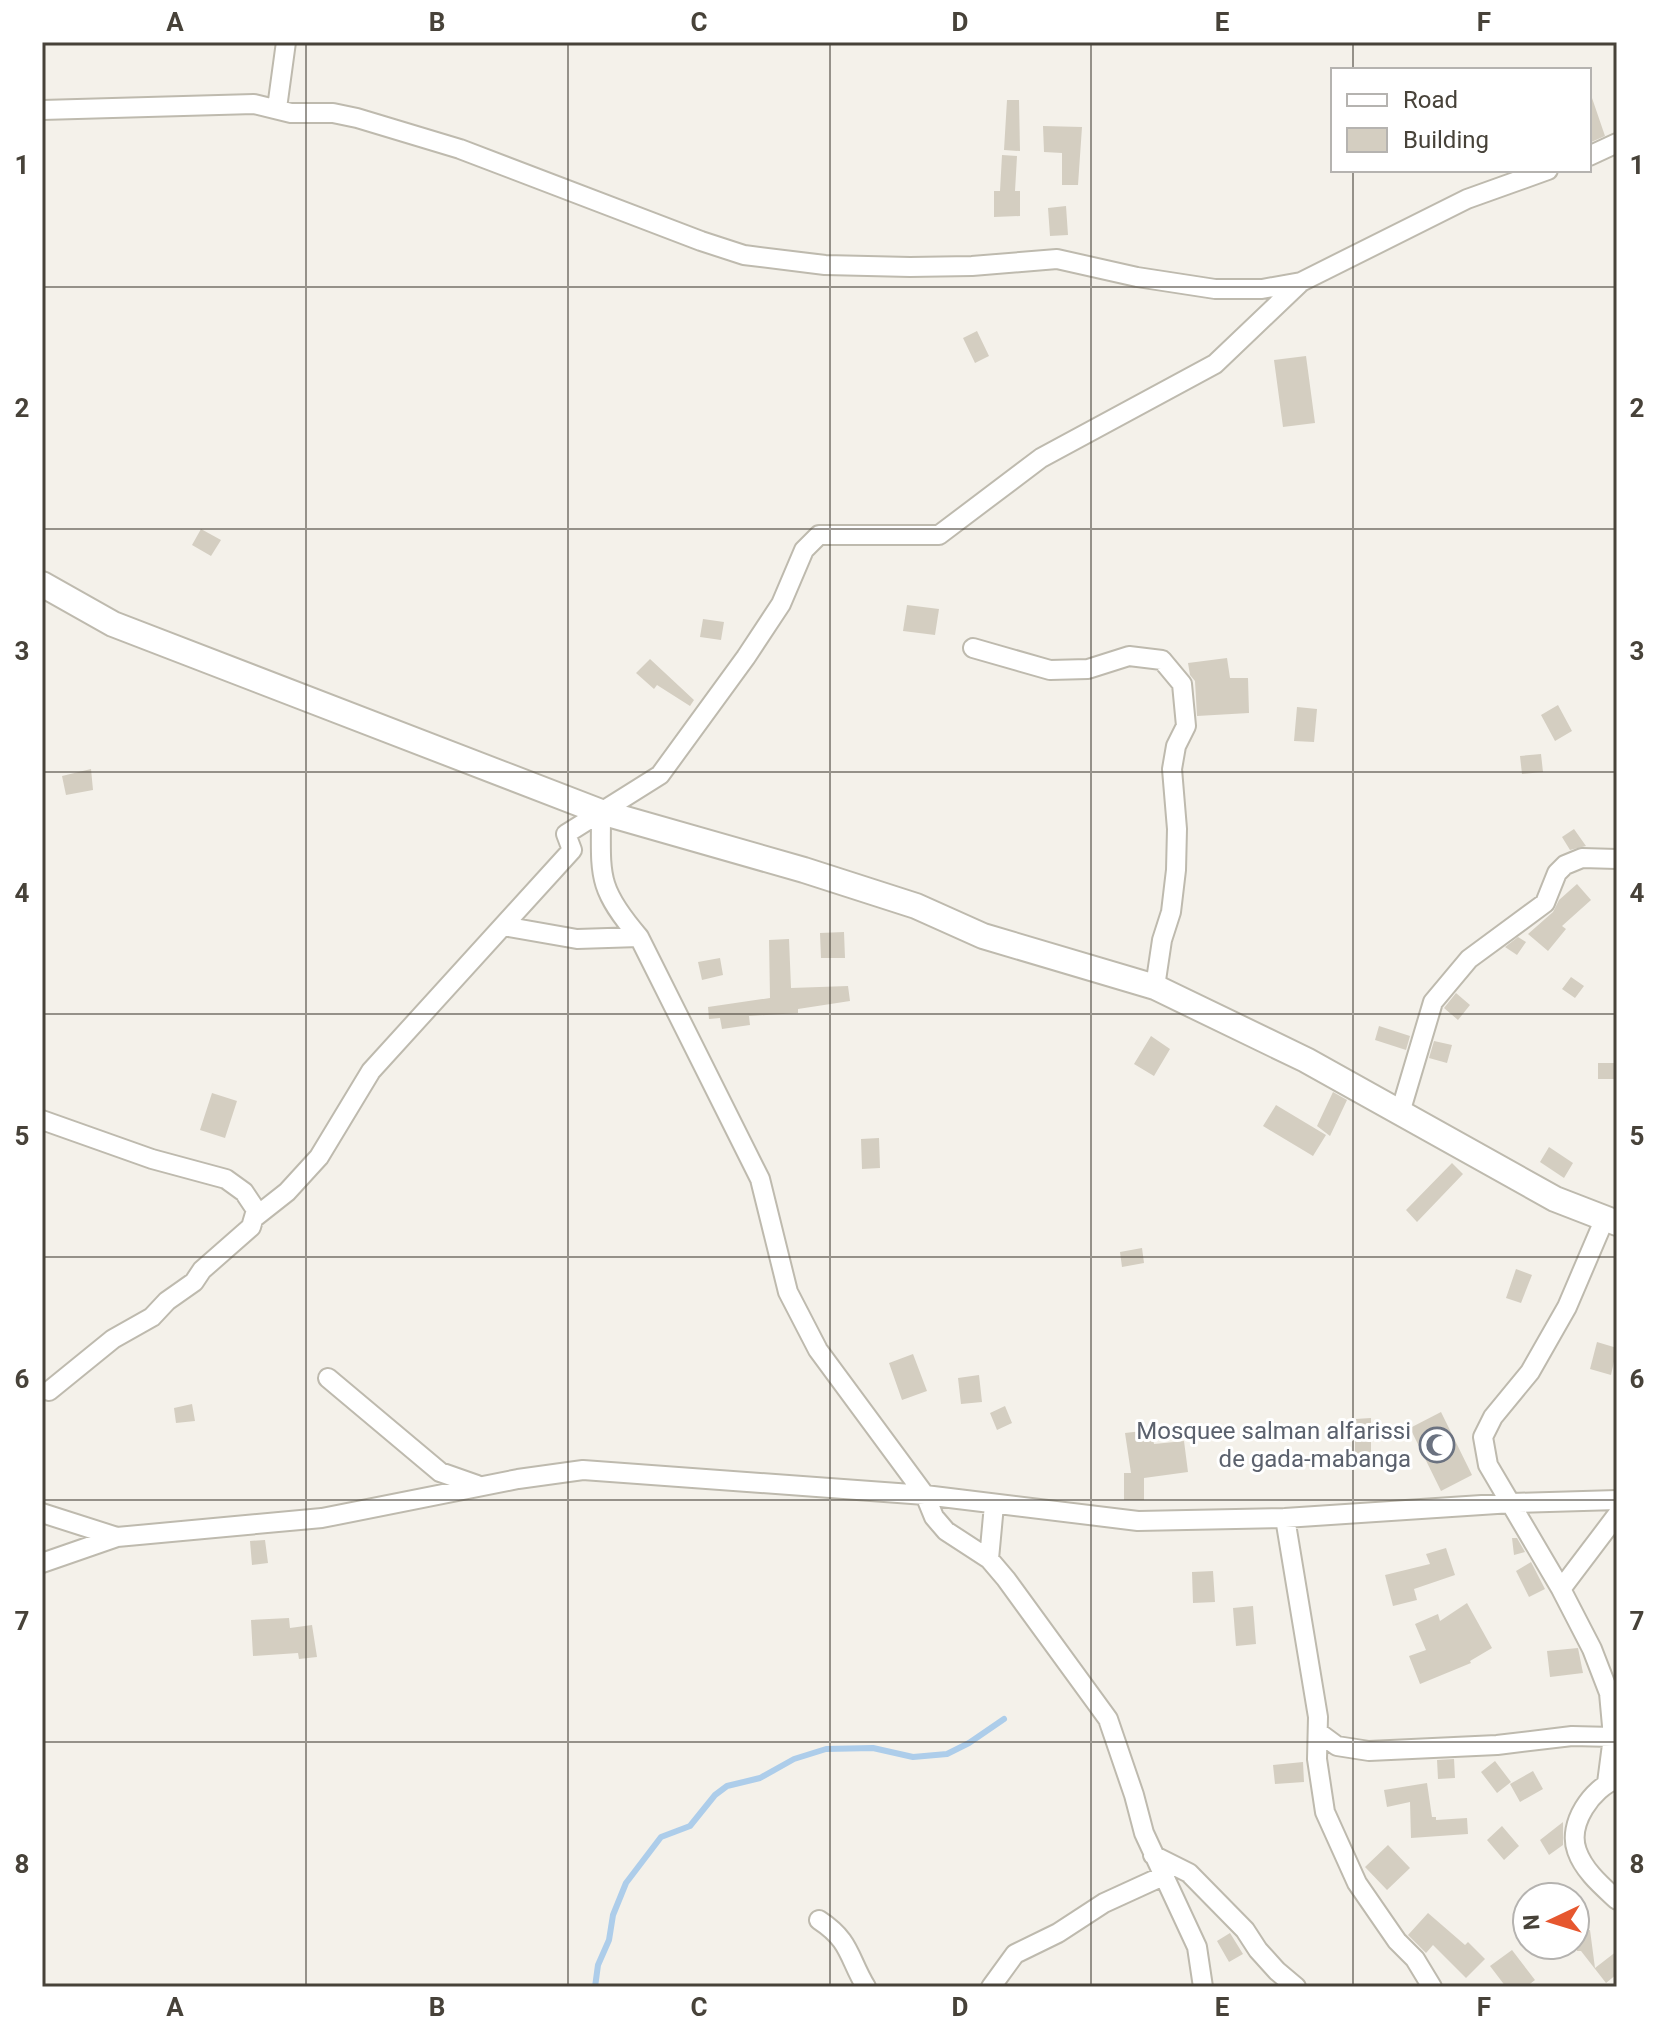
<svg xmlns="http://www.w3.org/2000/svg" width="1659" height="2029" viewBox="0 0 1659 2029" font-family="Roboto,sans-serif">
	<style>
		.lines { fill: none; stroke-linecap: round; stroke-linejoin: round }
		.stream { stroke: #adcdea; stroke-width: 6 }
		.building { fill: #d4cec1 }
		.minor-casing { stroke: #bebaae; stroke-width: 22 }
		.tertiary-casing { stroke: #bebaae; stroke-width: 28 }
		.minor { stroke: #fff; stroke-width: 18 }
		.tertiary { stroke: #fff; stroke-width: 24 }
		.grid { fill: none; stroke: #474239; stroke-width: 2; stroke-opacity: 0.55 }
		.labels { text-anchor: middle; dominant-baseline: central; stroke-width: 6; stroke-linejoin: round; paint-order: stroke }
		.worship-label { font-size: 24px; fill: #5b616d; stroke: #fff; text-anchor: end }
		.neatline { fill: none; stroke: #474239; stroke-width: 3 }
		.grid-label { font-size: 26px; text-anchor: middle; font-weight: bold; fill: #474239 }
	</style>
	<rect width="100%" height="100%" fill="#f4f1ea"/>
	<g class="lines">
		<path class="stream" d="M595,1987L598,1965L609,1940L613,1915L626,1883L661,1837L690,1826L715,1795L727,1786L760,1778L794,1759L826,1749L873,1748L913,1757L947,1754L969,1743L1004,1719"/>
	</g>
	<path class="building" d="M1589,98H1592L1605,136L1589,143Z
		M1007,100H1019L1020,151L1004,150Z
		M1043,126L1082,127L1078,185H1062V153L1044,152Z
		M1002,155L1017,156L1015,191H1020V216L994,217V191H1000Z
		M1066,206L1068,235L1050,236L1048,208Z
		M977,331L989,356L975,363L963,338Z
		M1306,356L1315,423L1283,427L1274,360Z
		M201,529L221,540L211,556L192,545Z
		M907,605L939,609L935,635L903,631Z
		M703,619L724,622L721,640L700,637Z
		M1227,658L1230,678H1248L1249,713L1197,716L1195,681L1190,675L1188,663Z
		M650,659L694,700L690,706L657,685L654,689L636,673Z
		M1558,705L1572,731L1555,741L1541,715Z
		M1297,707L1317,709L1314,742L1294,741Z
		M1541,754L1543,772L1522,774L1520,756Z
		M91,769L93,790L66,795L62,776Z
		M1574,829L1586,846L1570,850L1562,837Z
		M1577,884L1591,900L1562,926L1566,929L1548,951L1528,934L1553,912L1559,900Z
		M844,932L845,958H821L820,933Z
		M1518,937L1526,942L1517,955L1505,947Z
		M789,939L791,988L848,986L850,1001L798,1009V1013L749,1016L750,1025L722,1029L720,1018L709,1019L708,1007L770,998L769,940Z
		M720,958L723,975L702,980L698,962Z
		M1571,977L1584,986L1575,998L1562,989Z
		M1456,993L1470,1005L1458,1020L1444,1008Z
		M1379,1026L1410,1036L1406,1050L1375,1040Z
		M1151,1036L1170,1049L1154,1076L1134,1064Z
		M1434,1041L1452,1045L1447,1063L1429,1058Z
		M1598,1063H1617V1079H1598Z
		M1333,1092L1347,1100L1330,1136L1317,1126Z
		M212,1093L237,1101L225,1138L200,1130Z
		M1276,1105L1326,1135L1313,1156L1263,1126Z
		M879,1138L880,1168L862,1169L861,1139Z
		M1549,1147L1573,1163L1564,1178L1540,1162Z
		M1452,1163L1463,1174L1417,1222L1406,1210Z
		M1142,1248L1144,1263L1122,1267L1120,1252Z
		M1516,1269L1532,1275L1521,1303L1506,1298Z
		M1597,1342L1617,1348L1611,1375L1590,1369Z
		M913,1354L927,1391L902,1400L889,1363Z
		M979,1375L982,1402L961,1404L958,1378Z
		M192,1404L195,1421L176,1423L174,1408Z
		M1005,1406L1012,1423L997,1430L990,1413Z
		M1441,1412L1472,1475L1441,1491L1410,1428Z
		M1371,1418V1463L1355,1462V1419Z
		M1151,1430L1154,1444L1184,1441L1188,1472L1144,1478V1500H1124V1473H1131L1125,1433Z
		M1512,1538H1517L1525,1552L1514,1555Z
		M265,1540L268,1563L252,1565L250,1541Z
		M1446,1548L1455,1575L1414,1589L1417,1600L1393,1606L1385,1575L1430,1564L1426,1554Z
		M1531,1562L1545,1589L1529,1597L1516,1571Z
		M1213,1571L1215,1602L1193,1603L1192,1572Z
		M1467,1603L1492,1648L1470,1661L1471,1663L1420,1684L1409,1656L1426,1650L1415,1624L1438,1614L1440,1621Z
		M1253,1606L1256,1644L1236,1646L1233,1608Z
		M289,1618L290,1628L312,1625L317,1657L299,1659L298,1653L253,1656L251,1620Z
		M1578,1648L1583,1673L1550,1677L1547,1651Z
		M1454,1759L1455,1778L1438,1779L1437,1760Z
		M1495,1761L1511,1782L1497,1793L1481,1772Z
		M1303,1762L1304,1782L1275,1784L1273,1765Z
		M1533,1771L1543,1789L1520,1802L1510,1784Z
		M1427,1783L1432,1817H1436V1820L1467,1818L1468,1834L1411,1838L1410,1802L1387,1807L1384,1790Z
		M1563,1822V1845L1549,1855L1540,1840Z
		M1502,1826L1519,1846L1504,1860L1487,1840Z
		M1388,1845L1410,1868L1387,1890L1365,1867Z
		M1428,1913L1465,1945L1468,1942L1485,1959L1466,1978L1433,1945L1426,1953L1408,1935Z
		M1590,1930L1595,1968L1617,1951V1974L1606,1983L1581,1951H1577L1575,1932Z
		M1230,1933L1243,1954L1229,1962L1217,1941Z
		M1512,1950L1535,1980L1526,1987H1506L1490,1966Z"/>
	<g class="lines">
		<g class="minor-casing">
			<path id="minor" d="M277,108L286,42
				M42,110L254,104L291,113H333L357,118L460,149L701,241L744,255L825,265L910,267L972,266L1057,259L1137,277L1215,289H1262L1301,282L1467,199L1548,170
				M1589,156L1617,143
				M973,648L1050,670L1088,669L1129,656L1162,660L1182,684L1186,726L1176,746L1172,769L1177,829L1176,870L1171,912L1162,940L1155,987
				M601,812C601,875 596,887 639,937L760,1179L788,1292L818,1350L925,1495L934,1517L946,1531L989,1559L1006,1579L1108,1719L1134,1795L1144,1833L1197,1947L1203,1987
				M503,926L577,939L639,937
				M1400,1113L1433,1002L1469,959L1545,903L1557,873L1565,865L1582,858L1617,859
				M42,1120L152,1159L226,1179L244,1192L256,1210L251,1227L202,1270L194,1282L167,1301L152,1317L113,1339L49,1391
				M254,1218L287,1192L319,1157L371,1071L572,850L566,834L660,775L746,657L781,604L804,550L819,535H939L1041,458L1215,364L1301,282
				M1605,1218L1567,1307L1530,1372L1493,1417L1483,1437L1488,1465L1561,1589L1592,1649L1609,1693L1613,1737L1607,1783
				M328,1378L440,1472L477,1485
				M42,1513L117,1537
				M1285,1518L1318,1717L1317,1759L1325,1812L1357,1883L1397,1941L1415,1959L1432,1987
				M989,1559L994,1505
				M42,1563L117,1537L322,1518L518,1479L583,1470L925,1495L1138,1521L1285,1518L1512,1503L1617,1500
				M1561,1589L1617,1515
				M1318,1732L1337,1746L1369,1751L1497,1745L1572,1736L1613,1737
				M1617,1779C1592,1788 1567,1824 1577,1851C1584,1871 1602,1886 1617,1900
				M1153,1855L1189,1873L1245,1930L1258,1950L1277,1971L1296,1987
				M819,1920C851,1941 848,1957 866,1987
				M991,1987L1015,1954L1058,1933L1104,1903L1163,1876"/>
		</g>
		<g class="tertiary-casing">
			<path id="tertiary" d="M42,584L113,624L601,812L804,870L916,906L983,936L1155,987L1306,1060L1555,1199L1617,1223"/>
		</g>
		<use href="#minor" class="minor"/>
		<use href="#tertiary" class="tertiary"/>
	</g>
	<path class="grid" d="M306,42V1987M568,42V1987M830,42V1987M1091,42V1987M1353,42V70M1353,170V1987M42,287H1617M42,529H1617M42,772H1617M42,1014H1617M42,1257H1617M42,1500H1617M42,1742H1617"/>
	<defs>
		<g id="mosque-ring" transform="scale(1.8)"><circle r="9.5" fill="#fff" stroke="#6b7280" stroke-width="1.5"/><path d="M3.5-4.9A6 6 0 1 0 3.5 4.9A5 5 0 1 1 3.5-4.9Z" fill="#6b7280"/></g>
	</defs>
	<g fill-rule="evenodd">
		<use href="#mosque-ring" x="1437" y="1445"/>
	</g>
	<g class="labels">
		<g class="worship-label">
			<text x="1411" y="1431">Mosquee salman alfarissi<tspan x="1411" dy="28">de gada-mabanga</tspan></text>
		</g>
	</g>
	<rect width="1659" height="2029" fill="none" stroke="#ffffff" stroke-width="88"/>
	<rect x="1331" y="68" width="260" height="104" fill="#ffffff" stroke="#b5b3b0" stroke-width="2"/>
	<rect x="1347" y="94" width="40" height="12" fill="#ffffff" stroke="#b5b3b0" stroke-width="2"/>
	<text x="1403" y="108" font-size="24" fill="#474239">Road</text>
	<rect x="1347" y="128" width="40" height="24" fill="#d4cec1" stroke="#b5b3b0" stroke-width="2"/>
	<text x="1403" y="148" font-size="24" fill="#474239">Building</text>
	<g transform="translate(1551 1921) rotate(266)"><circle r="38" fill="#ffffff" stroke="#b5b3b0" stroke-width="2"/>
	<path d="M0-6L14 30L0 20L-14 30Z" fill="#e6572f"/>
	<text y="-12" font-size="22" font-weight="bold" text-anchor="middle" fill="#474239">N</text>
	</g>
	<rect x="44" y="44" width="1571" height="1941" class="neatline"/>
	<g class="grid-label">
		<text x="175" y="31">A</text>
		<text x="437" y="31">B</text>
		<text x="699" y="31">C</text>
		<text x="960" y="31">D</text>
		<text x="1222" y="31">E</text>
		<text x="1484" y="31">F</text>
		<text x="22" y="174">1</text>
		<text x="1637" y="174">1</text>
		<text x="22" y="417">2</text>
		<text x="1637" y="417">2</text>
		<text x="22" y="660">3</text>
		<text x="1637" y="660">3</text>
		<text x="22" y="902">4</text>
		<text x="1637" y="902">4</text>
		<text x="22" y="1145">5</text>
		<text x="1637" y="1145">5</text>
		<text x="22" y="1388">6</text>
		<text x="1637" y="1388">6</text>
		<text x="22" y="1630">7</text>
		<text x="1637" y="1630">7</text>
		<text x="22" y="1873">8</text>
		<text x="1637" y="1873">8</text>
		<text x="175" y="2016">A</text>
		<text x="437" y="2016">B</text>
		<text x="699" y="2016">C</text>
		<text x="960" y="2016">D</text>
		<text x="1222" y="2016">E</text>
		<text x="1484" y="2016">F</text>
	</g>
</svg>
